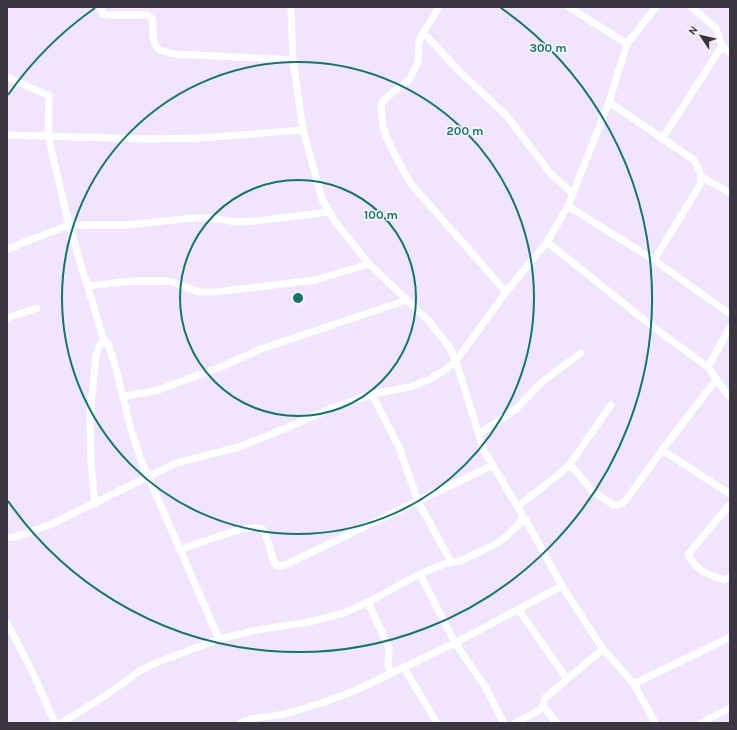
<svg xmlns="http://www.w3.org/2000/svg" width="737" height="730" viewBox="0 0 737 730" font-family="Karla,sans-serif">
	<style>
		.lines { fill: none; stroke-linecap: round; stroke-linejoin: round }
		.minor { stroke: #fff; stroke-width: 7 }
		.ring { fill: none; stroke: #0f766e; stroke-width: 2 }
		.centre { fill: #0f766e; stroke: #f9f6fb; stroke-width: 2 }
		.ring-label { font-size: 12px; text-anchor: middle; font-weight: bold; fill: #0f766e; stroke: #f9f6fb; stroke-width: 3.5; stroke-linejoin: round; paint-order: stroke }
	</style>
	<rect width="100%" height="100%" fill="#f1e4fd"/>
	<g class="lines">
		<path class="minor" d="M100,7L103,14L106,15H148L153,20C153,29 151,43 159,49C163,52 170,53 175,54L293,60
			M291,7L293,60L303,130L322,199L334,220L369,264L429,321L450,348L456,361L484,451L528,524L562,586L603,649L634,684L655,723
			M439,7L421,36L419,43L418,62L409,80L387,97L383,101L381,107L383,128L390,145L399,163L412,185L506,292
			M569,7L627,44
			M691,7L716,28L722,46L730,53
			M424,33L460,72L507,116L550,173L572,193
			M7,77L49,96L48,136L69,225L104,341L108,344L114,361L130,426L141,460L219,639
			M609,102L694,160C699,168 702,175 700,185L654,260
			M7,135L144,139L200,138L303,130
			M662,139L722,46
			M702,177L730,193
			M568,206L654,260L730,314
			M547,242L653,327L708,367L726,393L730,397
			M7,249L69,225H127L193,218H209L238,222L256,221L329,212
			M88,286L131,281H169L199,292H216L315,280L369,264
			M7,318L37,308
			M708,367L730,327
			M372,394L399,447L418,501L451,562
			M123,396L145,393L161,389L223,366L261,349L407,300
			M479,434L516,409L543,381L581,353
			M662,450L730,494
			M570,464L592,491L614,505L621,504L626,500L662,450L716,380
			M95,504L91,462L90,415L96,355L99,346L104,341
			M730,504L688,554C697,572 707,574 725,580L730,577
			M518,506L557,476L570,464L611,405
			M7,538L15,537L52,524L176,463L239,447L291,426L332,408L372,394L410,387L430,379L445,370L456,361L506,292L547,242L568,206L609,102L627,44L656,7
			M179,550C191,546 255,521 262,529C269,537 270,554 275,564L279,566L287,564L493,465
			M420,574L455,643L484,685L504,723
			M368,602L389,648L388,665L392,674
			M518,609L567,679
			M7,623L32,671L55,723
			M404,668L437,723
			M634,684L730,637
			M543,706L557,723
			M61,723L105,696L140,671L158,662L219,639L257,630L309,622L344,613L368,602L420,574L444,564L460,561L494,545L507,536L517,526L524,517
			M240,723L251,719L285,714L322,703L354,691L455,643L562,586
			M515,723L540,710L542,708L545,698L603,649
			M701,723L730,708"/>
	</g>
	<g class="ring">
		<circle cx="298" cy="298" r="118"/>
		<circle cx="298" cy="298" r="236"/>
		<path d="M8 95A354 354 0 0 1 95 8M501 8A354 354 0 1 1 8 501"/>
	</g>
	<circle cx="298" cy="298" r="6" class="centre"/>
	<g class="ring-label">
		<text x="548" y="52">300 m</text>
		<text x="465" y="135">200 m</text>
		<text x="381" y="219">100 m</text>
	</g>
	<rect width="737" height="730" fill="none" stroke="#3b3640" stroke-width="16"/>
	<g transform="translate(701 36) rotate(305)" stroke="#f9f6fb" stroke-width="3" paint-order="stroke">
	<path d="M0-3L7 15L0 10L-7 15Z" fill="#3b3640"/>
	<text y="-6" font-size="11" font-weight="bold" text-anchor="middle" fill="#3b3640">N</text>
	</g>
</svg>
